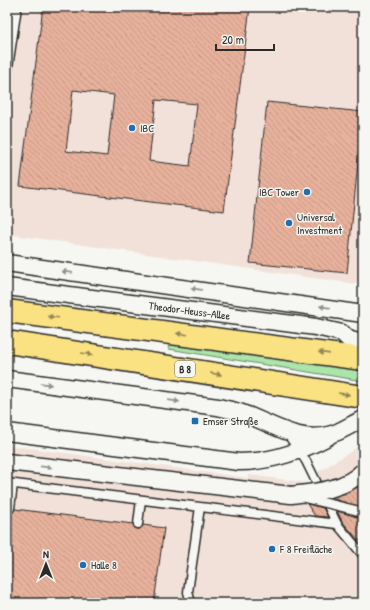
<svg xmlns="http://www.w3.org/2000/svg" width="370" height="610" viewBox="0 0 370 610" font-family="'Patrick Hand',sans-serif">
	<style>
		.built { fill: #f2e1d8 }
		.grass { fill: #abe5aa; stroke: #6b886a }
		.building { fill: url(#building-back-hatch); stroke: #2b2b2b; fill-rule: evenodd }
		.lines { fill: none; stroke-linecap: round; stroke-linejoin: round }
		.lane-casing { stroke: #2b2b2b; stroke-width: 11 }
		.street-casing { stroke: #2b2b2b; stroke-width: 19 }
		.primary-casing { stroke: #2b2b2b; stroke-width: 25 }
		.lane { stroke: #f6f6f2; stroke-width: 8 }
		.street { stroke: #f6f6f2; stroke-width: 16 }
		.primary { stroke: #fae181; stroke-width: 22 }
		.lane-bridge-casing { stroke: #2b2b2b; stroke-width: 11; stroke-linecap: butt }
		.street-bridge-casing { stroke: #2b2b2b; stroke-width: 19; stroke-linecap: butt }
		.lane-bridge { stroke: #f6f6f2; stroke-width: 8 }
		.street-bridge { stroke: #f6f6f2; stroke-width: 16 }
		.oneway { fill: #90908e }
		.oneway2 { fill: #928656 }
		.poi-dot { fill: #1f6fb2; stroke: #f6f6f2; stroke-width: 1.5 }
		.labels { text-anchor: middle; dominant-baseline: central; stroke-width: 3; stroke-linejoin: round; paint-order: stroke }
		.shield { fill: #f6f6f2; stroke: #686867; stroke-width: 1 }
		.shield-label { font-size: 10px; font-weight: bold; fill: #2b2b2b }
		.poi-label { font-size: 11px; fill: #2b2b2b; stroke: #f6f6f2; text-anchor: start }
		.street-label { font-size: 11px; fill: #2b2b2b; stroke: #f6f6f2 }
	</style>
	<defs>
		<pattern id="building-back-hatch" width="6" height="6" patternUnits="userSpaceOnUse"><rect width="6" height="6" fill="#e7b19b"/><path d="M-1 5l2 2M0 0l6 6M5-1l2 2" fill="none" stroke="#c69886"/></pattern>
	</defs>
	<rect width="100%" height="100%" fill="#f6f6f2"/>
	<filter id="ink" filterUnits="userSpaceOnUse"><feTurbulence type="fractalNoise" baseFrequency=".025" numOctaves="2"/><feDisplacementMap in="SourceGraphic" scale="8" xChannelSelector="R" yChannelSelector="G"/><feConvolveMatrix kernelMatrix="1 2 1 2 8 2 1 2 1" color-interpolation-filters="sRGB"/></filter>
	<g filter="url(#ink)">
		<path class="built" d="M7,7H363V285L7,234Z
			M363,444V603H7V445L248,478L249,475L317,484L321,483L318,472Z"/>
		<path class="grass" d="M170,344L362,370L363,381L169,349L168,347Z"/>
		<path class="building" d="M43,7H250L224,211L20,186ZM73,90L114,95L107,156L66,151ZM156,100L197,104L190,166L149,161Z
			M267,102L363,112L347,273L250,263Z
			M360,486H363V508L331,498Z
			M307,504L323,508L328,517L315,516Z
			M15,509L133,524L137,529H140L143,525L164,528L154,603H7V513H12Z
			M337,511L363,519V542L358,540L342,521Z"/>
		<g class="lines">
			<g class="lane-casing">
				<path id="lane" d="M7,74L17,7
					M348,335L363,339
					M287,433L306,461L337,524
					M7,483L337,524L363,555
					M10,508L13,484
					M355,510L363,514
					M138,524L141,500
					M191,603L188,592L200,507"/>
			</g>
			<g class="street-casing">
				<g id="street">
					<path d="M7,263L363,314"/>
					<path id="s1" d="M7,287L316,327L342,333L363,353"/>
					<path d="M7,379L218,407C225,409 234,410 242,413C272,423 301,446 335,433C345,429 354,423 363,419"/>
					<path d="M7,432L239,462C271,462 300,452 328,437"/>
					<path d="M7,462L291,495"/>
				</g>
			</g>
			<g class="primary-casing">
				<path id="primary" d="M7,311L363,359
					M7,342L363,397"/>
			</g>
			<use href="#lane" class="lane"/>
			<use href="#street" class="street"/>
			<use href="#primary" class="primary"/>
			<g class="lane-bridge-casing">
				<path id="lane-bridge" d="M305,498L355,510"/>
			</g>
			<g class="street-bridge-casing">
				<path id="street-bridge" d="M291,495C315,492 345,490 363,471"/>
			</g>
			<use href="#lane-bridge" class="lane-bridge"/>
			<use href="#street-bridge" class="street-bridge"/>
		</g>
		<defs><path id="oneway-solid" d="M-6-.8H1V-3.2L6.5 0L1 3.2V.8H-6Z"/></defs>
		<g class="oneway">
			<use href="#oneway-solid" transform="translate(67 272) rotate(-172)"/>
			<use href="#oneway-solid" transform="translate(196 289) rotate(-172)"/>
			<use href="#oneway-solid" transform="translate(325 307) rotate(-172)"/>
			<use href="#oneway-solid" transform="translate(46 384) rotate(8)"/>
			<use href="#oneway-solid" transform="translate(174 401) rotate(8)"/>
			<use href="#oneway-solid" transform="translate(46 467) rotate(6)"/>
		</g>
		<g class="oneway2">
			<use href="#oneway-solid" transform="translate(53 317) rotate(-173)"/>
			<use href="#oneway-solid" transform="translate(182 334) rotate(-173)"/>
			<use href="#oneway-solid" transform="translate(324 353) rotate(-172)"/>
			<use href="#oneway-solid" transform="translate(87 354) rotate(9)"/>
			<use href="#oneway-solid" transform="translate(216 374) rotate(9)"/>
			<use href="#oneway-solid" transform="translate(344 394) rotate(9)"/>
		</g>
	</g>
	<g class="poi-dot">
		<circle cx="132" cy="128" r="4"/>
		<circle cx="307" cy="192" r="4"/>
		<circle cx="289" cy="223" r="4"/>
		<rect x="191" y="417" width="8" height="8" rx="2"/>
		<circle cx="272" cy="549" r="4"/>
		<circle cx="83" cy="565" r="4"/>
	</g>
	<g class="labels">
		<rect class="shield" x="175" y="361" width="20" height="16" rx="3"/>
		<g class="shield-label">
			<text x="185" y="369">B 8</text>
		</g>
		<g class="poi-label">
			<text x="140" y="128">IBC</text>
			<text x="299" y="192" text-anchor="end">IBC Tower</text>
			<text x="297" y="217">Universal<tspan x="297" dy="13">Investment</tspan></text>
			<text x="203" y="421">Emser Straße</text>
			<text x="280" y="549">F 8 Freifläche</text>
			<text x="91" y="565">Halle 8</text>
		</g>
		<g class="street-label">
			<text stroke="none"><textPath href="#s1" startOffset="184">Theodor-Heuss-Allee</textPath></text>
		</g>
	</g>
	<rect width="370" height="610" fill="none" stroke="#f6f6f2" stroke-width="24"/>
	<rect x="12" y="12" width="346" height="586" fill="none" stroke="#2b2b2b" stroke-width="1.5" filter="url(#ink)"/>
	<g transform="translate(46 564)" stroke="#f6f6f2" stroke-width="3" paint-order="stroke">
	<path d="M0-3L7 15L0 10L-7 15Z" fill="#2b2b2b"/>
	<text y="-6" font-size="11" font-weight="bold" text-anchor="middle" fill="#2b2b2b">N</text>
	</g>
	<path d="M216 44v6h58v-6" fill="none" stroke="#2b2b2b" stroke-width="2"/>
	<text x="222" y="44" font-size="12" fill="#2b2b2b" stroke="#f6f6f2" stroke-width="3" paint-order="stroke">20 m</text>
</svg>
